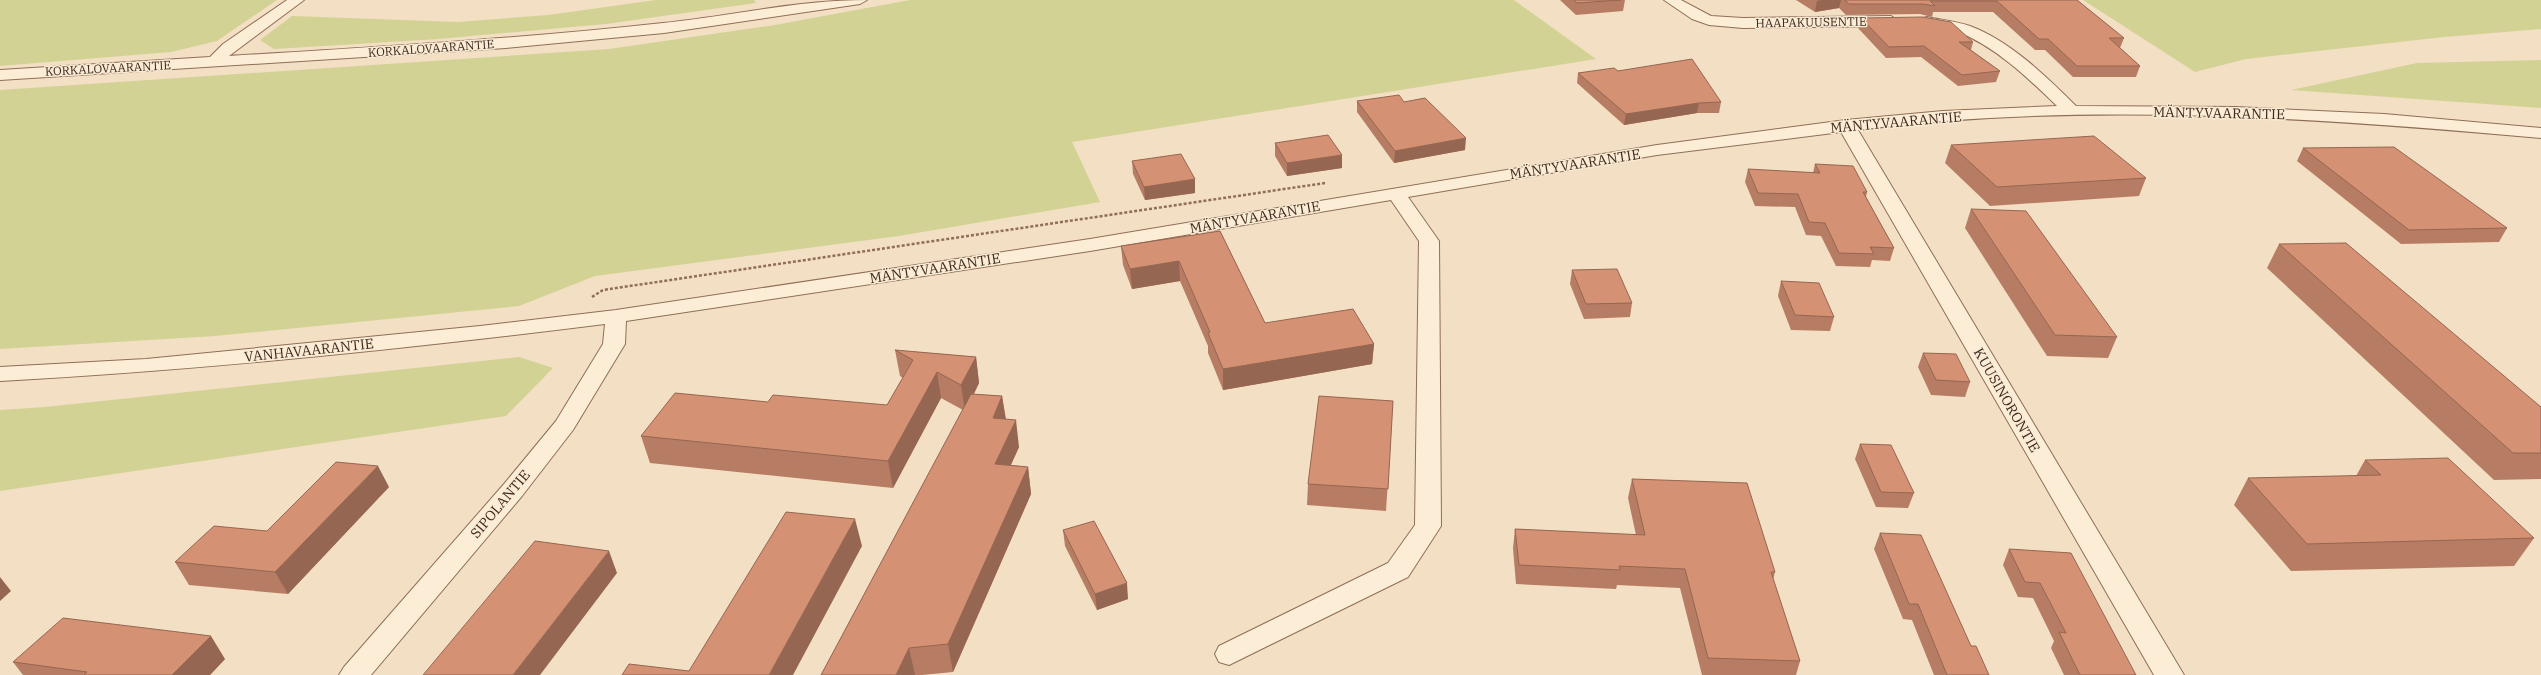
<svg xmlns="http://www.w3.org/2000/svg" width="2541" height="675" viewBox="0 0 2541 675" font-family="'IBM Plex Serif',serif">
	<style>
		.green { fill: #d3d295 }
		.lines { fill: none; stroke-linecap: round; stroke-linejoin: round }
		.minor-casing { stroke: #906e57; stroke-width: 2 }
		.path { stroke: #906e57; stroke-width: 2.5; stroke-dasharray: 3 2; stroke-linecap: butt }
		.minor { fill: #fcedd7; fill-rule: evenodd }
		.wall { fill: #b77d64 }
		.shaded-wall { fill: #956651 }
		.building { fill: #d59174; stroke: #956651 }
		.labels { text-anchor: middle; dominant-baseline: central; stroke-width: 3; stroke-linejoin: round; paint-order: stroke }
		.far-street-label { font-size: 12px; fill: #3e291d; stroke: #f9ead3 }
		.street-label { font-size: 14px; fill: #3e291d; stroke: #f9ead3 }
	</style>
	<rect width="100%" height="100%" fill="#f3dfc3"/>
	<path class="green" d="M0,0H277L217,41L171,52L0,66Z
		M656,0H754L756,3L606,24L439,39L274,49L260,40L292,16L458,22L548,15Z
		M910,0H1514L1596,59L1072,142L1100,202L899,236L595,276L519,306L215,336L0,349V90L609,49L775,25Z
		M2083,0H2541V29L2444,37L2246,59L2195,72Z
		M2541,60V108L2291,90L2417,63Z
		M519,357L553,368L506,416L0,491V410L45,407Z"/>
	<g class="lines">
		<g class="minor-casing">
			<path id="minor" d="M287,0H304L229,56C374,47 519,39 663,23C731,16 798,0 867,0L860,4L664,33L506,48L0,80V70L210,57L223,44Z
				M1664,0H1681L1711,16L1743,18L1891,16L1899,21L1891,26L1743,28L1709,25L1692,19Z
				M1927,17C1941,20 1956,21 1970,26C2010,41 2046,76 2076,106L2235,107L2384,114L2541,128V138C2317,118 2082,101 1858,130L2184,675H2154L1841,132L1657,155L1408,197L1439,241L1441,526L1408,577L1229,665L1219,662L1215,654L1219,646L1388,563L1415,525L1419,241L1391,200L1090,251L626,321L625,344L573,430L522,496L371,675H339L344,667L504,484L556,421L603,344L605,324C404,349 202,370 0,381V367L146,359L480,326L616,310L1090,239L1657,145L1846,120L1943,111L2057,106C2029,79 1995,46 1958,32C1947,28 1934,28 1922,25L1919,22L1922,19Z"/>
		</g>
		<path class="path" d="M592,297L603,290L1325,183"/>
		<use href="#minor" class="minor"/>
	</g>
	<path class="wall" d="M1560,0H1625L1623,11L1576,15Z
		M1796,0H2077L2124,38L2120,48L2140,66L2136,77H2073L2045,50H2035L1993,12H1933L1932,17L1920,14L1846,15L1839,8L1815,12Z
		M1861,18L1973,42L1971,50L2000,71L1996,82L1958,86L1921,57L1886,58L1858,28Z
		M1618,71L1721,102L1719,113H1697L1624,125L1577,83L1578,73Z
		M1357,101L1404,102L1465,150L1394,163L1357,112Z
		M1275,143L1342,155V168L1287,176L1275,156Z
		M1951,145L2146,178L2139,196L1990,206L1945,163Z
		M2303,148L2507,228L2499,242L2401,244L2297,161Z
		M1132,161L1195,193L1145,200L1133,174Z
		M1815,164L1867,192L1866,197L1894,248L1890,261L1872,260L1870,267L1836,266L1821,236L1806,235L1795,207L1755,206L1745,182L1748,169L1813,173Z
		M1971,209L2117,337L2108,358L2047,356L1965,228Z
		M1220,231L1265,323L1374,344L1372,364L1223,390L1208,353V346L1180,281L1132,289L1123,265L1121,246Z
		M2279,244L2541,407V479L2494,480L2267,268Z
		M1572,270L1632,303L1630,317L1584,319L1570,284Z
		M1781,281L1834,317L1830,331L1791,330L1778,296Z
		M895,350L976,357L979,383L974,394L1002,396L1006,419L1019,447L1011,465L1028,467L1031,494L953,672L922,675H821L963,410L941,398L893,488L650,463L641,436L768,402L887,405L903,378L900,376Z
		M1923,353L1970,382L1965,397L1931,395L1918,367Z
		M1393,401L1386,511L1307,505L1308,484Z
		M1860,444L1914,493L1908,508L1876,507L1855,459Z
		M2365,460L2534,538L2514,566L2291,571L2234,505L2248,478L2356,476Z
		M1632,479L1775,572L1773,580L1800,661L1796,675H1702L1680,588L1617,585L1616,589L1516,584L1513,548L1515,529L1636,535L1628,498Z
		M389,487L288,594L189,585L175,562L267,531Z
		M1063,530L1128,599L1097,610L1065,546Z
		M1880,533L1971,646L1989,675H1934L1912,620L1903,619L1874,549Z
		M2009,549L2136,675H2064L2051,648L2054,641L2033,598L2018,597L2003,565Z
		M225,659L210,675H23L13,662Z"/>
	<path class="shaded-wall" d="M1822,0H1841L1839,8L1815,12L1817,1Z
		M1699,103L1697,113L1624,125L1626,114Z
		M1466,138L1465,150L1394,163L1395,151Z
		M1342,155V168L1287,176V163Z
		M1195,179V193L1145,200L1144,187Z
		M1179,261L1180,281L1132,289L1130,269Z
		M1374,344L1372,364L1223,390V369Z
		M976,357L979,383L965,411L961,385Z
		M937,372L941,398L893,488L888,461Z
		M1002,396L1006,422L993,418Z
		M1016,420L1019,447L999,490L995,464Z
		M378,466L389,487L288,594L275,572Z
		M1028,467L1031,494L953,672L948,644Z
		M855,519L862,546L793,675H769Z
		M609,551L617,573L540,675H513Z
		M0,577L11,591L0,601Z
		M1127,583L1128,599L1097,610L1095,594Z
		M211,636L225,659L210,675H172Z
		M909,648L915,675H896Z"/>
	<path class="building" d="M1574,0H1621L1577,3Z
		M1845,0H2077L2124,38H2109L2140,66H2077L2048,39H2039L1997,1H1930L1935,6L1923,4H1849Z
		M1923,17L1951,22L1973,42H1959L2000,71L1962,75L1924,46L1889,47L1861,18Z
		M1692,59L1721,102L1699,103L1626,114L1578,73L1614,68L1618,71Z
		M1399,95L1404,102L1425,98L1466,138L1395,151L1357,101Z
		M1328,135L1342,155L1287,163L1275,143Z
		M2094,136L2146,178L1997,187L1951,145Z
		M2394,147L2507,228L2409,230L2303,148Z
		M1181,154L1195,179L1144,187L1132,161Z
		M1815,164L1853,166L1867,192H1863L1894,248L1870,247L1874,254L1839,253L1825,223L1809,222L1798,194L1758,193L1748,169L1820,173Z
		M1971,209L2026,211L2117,337L2055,335Z
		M1220,231L1265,323L1353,309L1374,344L1223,369L1208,333L1210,332L1179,261L1130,269L1121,246Z
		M2346,243L2541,407V453H2513L2279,244Z
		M1617,269L1632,303L1586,304L1572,270Z
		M1781,281L1819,283L1834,317L1795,315Z
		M895,350L976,357L961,385L937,372L888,461L641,436L675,393L768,402L773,395L887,405L913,360Z
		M1923,353L1956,354L1970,382L1936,380Z
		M971,394L1002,396L993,418L1016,420L995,464L1028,467L948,644L909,648L896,675H821Z
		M1319,396L1393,401L1388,489L1308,484Z
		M1860,444L1891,445L1914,493L1881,492Z
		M2448,458L2534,538L2307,544L2248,478L2381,475L2365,460Z
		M336,462L378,466L275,572L175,562L214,526L267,531Z
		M1632,479L1747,483L1775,572H1771L1800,661L1708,658L1685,569L1619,566L1620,570L1519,565L1515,529L1645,535Z
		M786,512L855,519L769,675H622L629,664L689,671Z
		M1094,521L1127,583L1095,594L1063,530Z
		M1880,533L1921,535L1971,646H1976L1989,675H1947L1918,604H1909Z
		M535,541L609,551L513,675H423Z
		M2009,549L2071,553L2136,675H2080L2059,632L2066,633L2040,583L2025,582Z
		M63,618L211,636L172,675H84L87,672L13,662Z"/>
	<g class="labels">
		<g class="far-street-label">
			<text transform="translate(1811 22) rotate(-1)">HAAPAKUUSENTIE</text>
			<text transform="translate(431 48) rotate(-4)">KORKALOVAARANTIE</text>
			<text transform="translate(108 68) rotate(-3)">KORKALOVAARANTIE</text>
		</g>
		<g class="street-label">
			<text transform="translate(2219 113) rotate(1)">MÄNTYVAARANTIE</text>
			<text transform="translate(1896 122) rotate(-5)">MÄNTYVAARANTIE</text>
			<text transform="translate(1575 164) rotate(-9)">MÄNTYVAARANTIE</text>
			<text transform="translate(1255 217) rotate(-10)">MÄNTYVAARANTIE</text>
			<text transform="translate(935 268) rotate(-9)">MÄNTYVAARANTIE</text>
			<text transform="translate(309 350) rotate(-6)">VANHAVAARANTIE</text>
			<text transform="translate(2007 400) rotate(60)">KUUSINORONTIE</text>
			<text transform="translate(500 504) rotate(-50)">SIPOLANTIE</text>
		</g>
	</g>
</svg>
